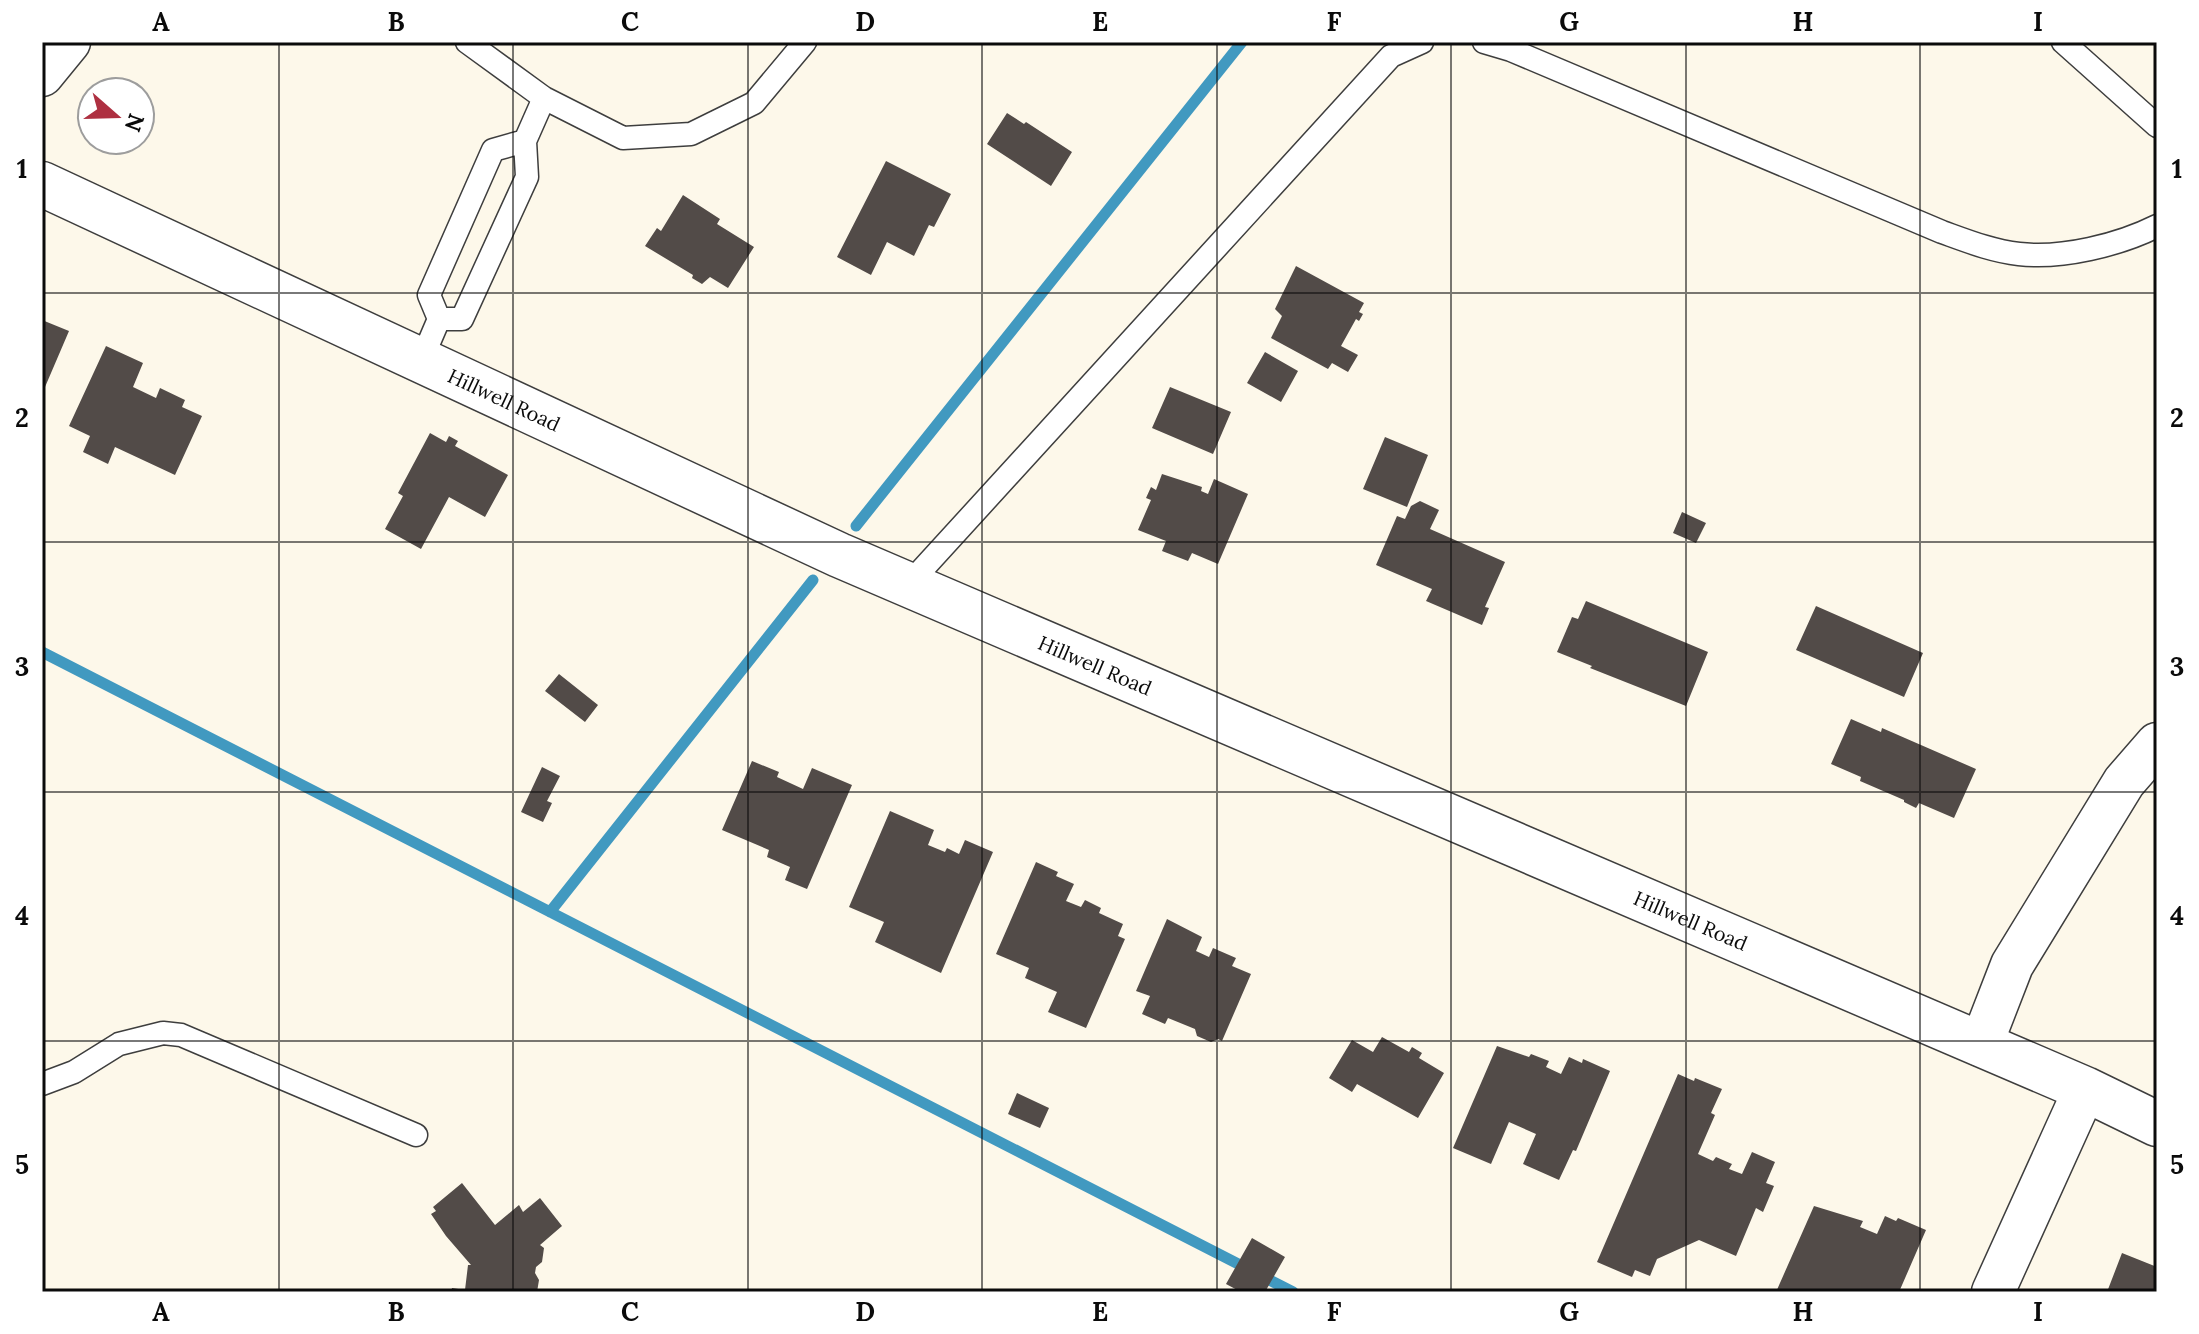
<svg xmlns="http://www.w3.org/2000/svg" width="2199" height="1334" viewBox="0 0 2199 1334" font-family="Lora,serif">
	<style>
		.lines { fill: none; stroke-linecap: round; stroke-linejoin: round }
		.stream { stroke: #4199c0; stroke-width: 11 }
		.building { fill: #524b48 }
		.service-casing { stroke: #3e3e3e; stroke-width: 25 }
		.minor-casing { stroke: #3e3e3e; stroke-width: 45 }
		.tertiary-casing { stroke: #3e3e3e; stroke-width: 47 }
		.service { stroke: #fff; stroke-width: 22 }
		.minor { stroke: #fff; stroke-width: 42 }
		.tertiary { stroke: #fff; stroke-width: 44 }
		.grid { fill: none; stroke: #0b0b0b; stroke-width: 2; stroke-opacity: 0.55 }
		.labels { text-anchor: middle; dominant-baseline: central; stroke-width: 8; stroke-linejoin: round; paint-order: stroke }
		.street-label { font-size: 20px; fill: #0b0b0b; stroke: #fff }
		.neatline { fill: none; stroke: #0b0b0b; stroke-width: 3 }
		.grid-label { font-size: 26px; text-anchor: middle; font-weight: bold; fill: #0b0b0b }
	</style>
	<rect width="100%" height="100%" fill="#fdf8ea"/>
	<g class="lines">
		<path class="stream" d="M856,526L1242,42
			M42,652L1293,1292
			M550,912L813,580"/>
	</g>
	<path class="building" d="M1007,113L1024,124L1026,122L1072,152L1051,186L987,144Z
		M886,161L951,194L934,227L929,225L914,256L887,242L871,275L837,257Z
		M683,195L720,219L717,224L754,247L728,288L710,277L702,284L692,278L693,275L645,246L657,228L661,231Z
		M1296,266L1364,303L1359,312L1363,314L1359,321L1356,319L1341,346L1358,355L1348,372L1332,363L1328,369L1271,338L1282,316L1275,309Z
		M42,320L69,331L42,394Z
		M106,346L143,363L133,387L156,398L160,388L185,400L182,407L202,416L175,475L115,447L108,464L83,452L90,436L69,426Z
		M1265,352L1298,371L1281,402L1247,383Z
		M1170,387L1231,412L1213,454L1152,428Z
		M430,433L446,442L449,436L458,441L455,446L508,475L485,517L449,497L421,549L385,529L403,496L398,493Z
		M1385,437L1428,455L1407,507L1363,489Z
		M1162,474L1202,487L1201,491L1208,494L1214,479L1248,494L1218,564L1192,553L1188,561L1162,551L1166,541L1138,530L1151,500L1146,498L1151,487L1156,490Z
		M1420,501L1439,510L1430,529L1505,562L1485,607L1489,608L1482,625L1426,601L1432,589L1376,565L1397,516L1405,519L1411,506Z
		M1682,512L1706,523L1696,543L1673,533Z
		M1586,601L1708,652L1686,706L1590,668L1592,666L1557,652L1572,617L1578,619Z
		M1816,606L1923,653L1904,697L1796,650Z
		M559,674L598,705L585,722L545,691Z
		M1851,719L1881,732L1882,728L1976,769L1954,818L1919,803L1916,808L1904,802V800L1860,781L1861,777L1831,764Z
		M752,761L779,772L777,777L803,789L812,768L852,785L807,889L785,880L790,867L767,857L769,850L722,830Z
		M542,767L560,776L547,801L552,803L543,822L521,812Z
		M890,811L934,830L928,845L945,852L947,848L959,854L965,840L993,852L941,973L875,942L884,922L849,907Z
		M1036,862L1058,872L1056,876L1074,884L1066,901L1081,907L1085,900L1101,908L1099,913L1123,924L1118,936L1125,939L1086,1028L1048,1012L1057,992L1025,978L1029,968L996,954Z
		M1167,919L1202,937L1196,951L1209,957L1213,948L1236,958L1232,966L1251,974L1222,1041L1218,1039L1211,1042L1197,1036L1195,1029L1168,1018L1165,1024L1142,1014L1150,996L1136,991Z
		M1382,1037L1409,1052L1412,1047L1422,1053L1419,1058L1444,1073L1418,1118L1357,1084L1352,1092L1329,1078L1352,1040L1373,1052Z
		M1497,1046L1529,1057L1531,1054L1549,1061L1546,1067L1561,1074L1569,1057L1582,1063L1583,1059L1610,1071L1576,1151L1573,1150L1559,1180L1523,1164L1536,1134L1509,1122L1491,1164L1453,1148Z
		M1678,1074L1694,1081L1695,1078L1722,1089L1711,1113L1715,1115L1698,1154L1713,1161L1716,1157L1732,1164L1729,1169L1742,1174L1752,1152L1775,1162L1766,1183L1774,1186L1763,1212L1756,1208L1736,1256L1699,1240L1657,1259L1650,1276L1635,1270L1632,1277L1597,1262Z
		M1017,1093L1049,1108L1040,1128L1008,1114Z
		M462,1183L495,1225L519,1205L523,1212L540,1198L562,1226L540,1245L544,1248L542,1262L536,1267L535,1273L539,1280L537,1292H451L452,1288L465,1290L468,1265H471L446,1236L431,1214L436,1211L433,1207Z
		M1814,1206L1863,1221L1860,1227L1877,1234L1885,1216L1896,1221L1898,1218L1926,1230L1899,1292H1776Z
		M1252,1238L1285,1257L1265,1292H1241L1226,1284Z
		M2122,1253L2157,1267V1292H2107Z"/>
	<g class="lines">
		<g class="service-casing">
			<path id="service" d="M467,42L544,98L623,138L691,134L754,103L805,42
				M1484,42L1511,50L1942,232C1967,241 1992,251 2019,254C2062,259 2119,245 2157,226
				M2063,42L2157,126
				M525,141L544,98
				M421,361L439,319L429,295L493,150L525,141L527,177L462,319H439
				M908,585L1391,56L1422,42
				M42,1084L74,1072L119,1044L163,1033L181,1035L416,1135"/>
		</g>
		<g class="minor-casing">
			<path id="minor" d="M42,75L69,42
				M1981,1045L2012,965L2124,782L2157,744
				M1993,1292L2085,1089"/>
		</g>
		<g class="tertiary-casing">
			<g id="tertiary">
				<path id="s1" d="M42,184L839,555L2085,1089L2157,1124"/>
			</g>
		</g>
		<use href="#service" class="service"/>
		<use href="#minor" class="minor"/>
		<use href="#tertiary" class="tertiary"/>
	</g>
	<path class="grid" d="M279,42V1292M513,42V1292M748,42V1292M982,42V1292M1217,42V1292M1451,42V1292M1686,42V1292M1920,42V1292M42,293H2157M42,542H2157M42,792H2157M42,1041H2157"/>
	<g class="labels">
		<g class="street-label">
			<text stroke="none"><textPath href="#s1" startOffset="510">Hillwell Road</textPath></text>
			<text stroke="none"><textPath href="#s1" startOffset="1158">Hillwell Road</textPath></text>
			<text stroke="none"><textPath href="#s1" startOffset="1806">Hillwell Road</textPath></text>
		</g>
	</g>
	<rect width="2199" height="1334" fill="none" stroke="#ffffff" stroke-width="88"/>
	<g transform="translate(116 116) rotate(110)"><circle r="38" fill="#ffffff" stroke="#9d9d9d" stroke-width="2"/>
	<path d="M0-6L14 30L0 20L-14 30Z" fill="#ae3041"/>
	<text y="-12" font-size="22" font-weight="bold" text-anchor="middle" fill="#0b0b0b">N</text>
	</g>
	<rect x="44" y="44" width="2111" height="1246" class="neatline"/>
	<g class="grid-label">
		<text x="161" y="31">A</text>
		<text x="396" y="31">B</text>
		<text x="630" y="31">C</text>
		<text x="865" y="31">D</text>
		<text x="1100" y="31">E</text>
		<text x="1334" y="31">F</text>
		<text x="1569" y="31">G</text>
		<text x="1803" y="31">H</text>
		<text x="2038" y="31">I</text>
		<text x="22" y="178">1</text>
		<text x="2177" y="178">1</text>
		<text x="22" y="427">2</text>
		<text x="2177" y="427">2</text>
		<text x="22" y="676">3</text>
		<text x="2177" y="676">3</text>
		<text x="22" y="925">4</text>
		<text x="2177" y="925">4</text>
		<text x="22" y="1174">5</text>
		<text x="2177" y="1174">5</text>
		<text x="161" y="1321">A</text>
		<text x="396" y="1321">B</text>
		<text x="630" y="1321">C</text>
		<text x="865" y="1321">D</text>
		<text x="1100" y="1321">E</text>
		<text x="1334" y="1321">F</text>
		<text x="1569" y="1321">G</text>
		<text x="1803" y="1321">H</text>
		<text x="2038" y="1321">I</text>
	</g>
</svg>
